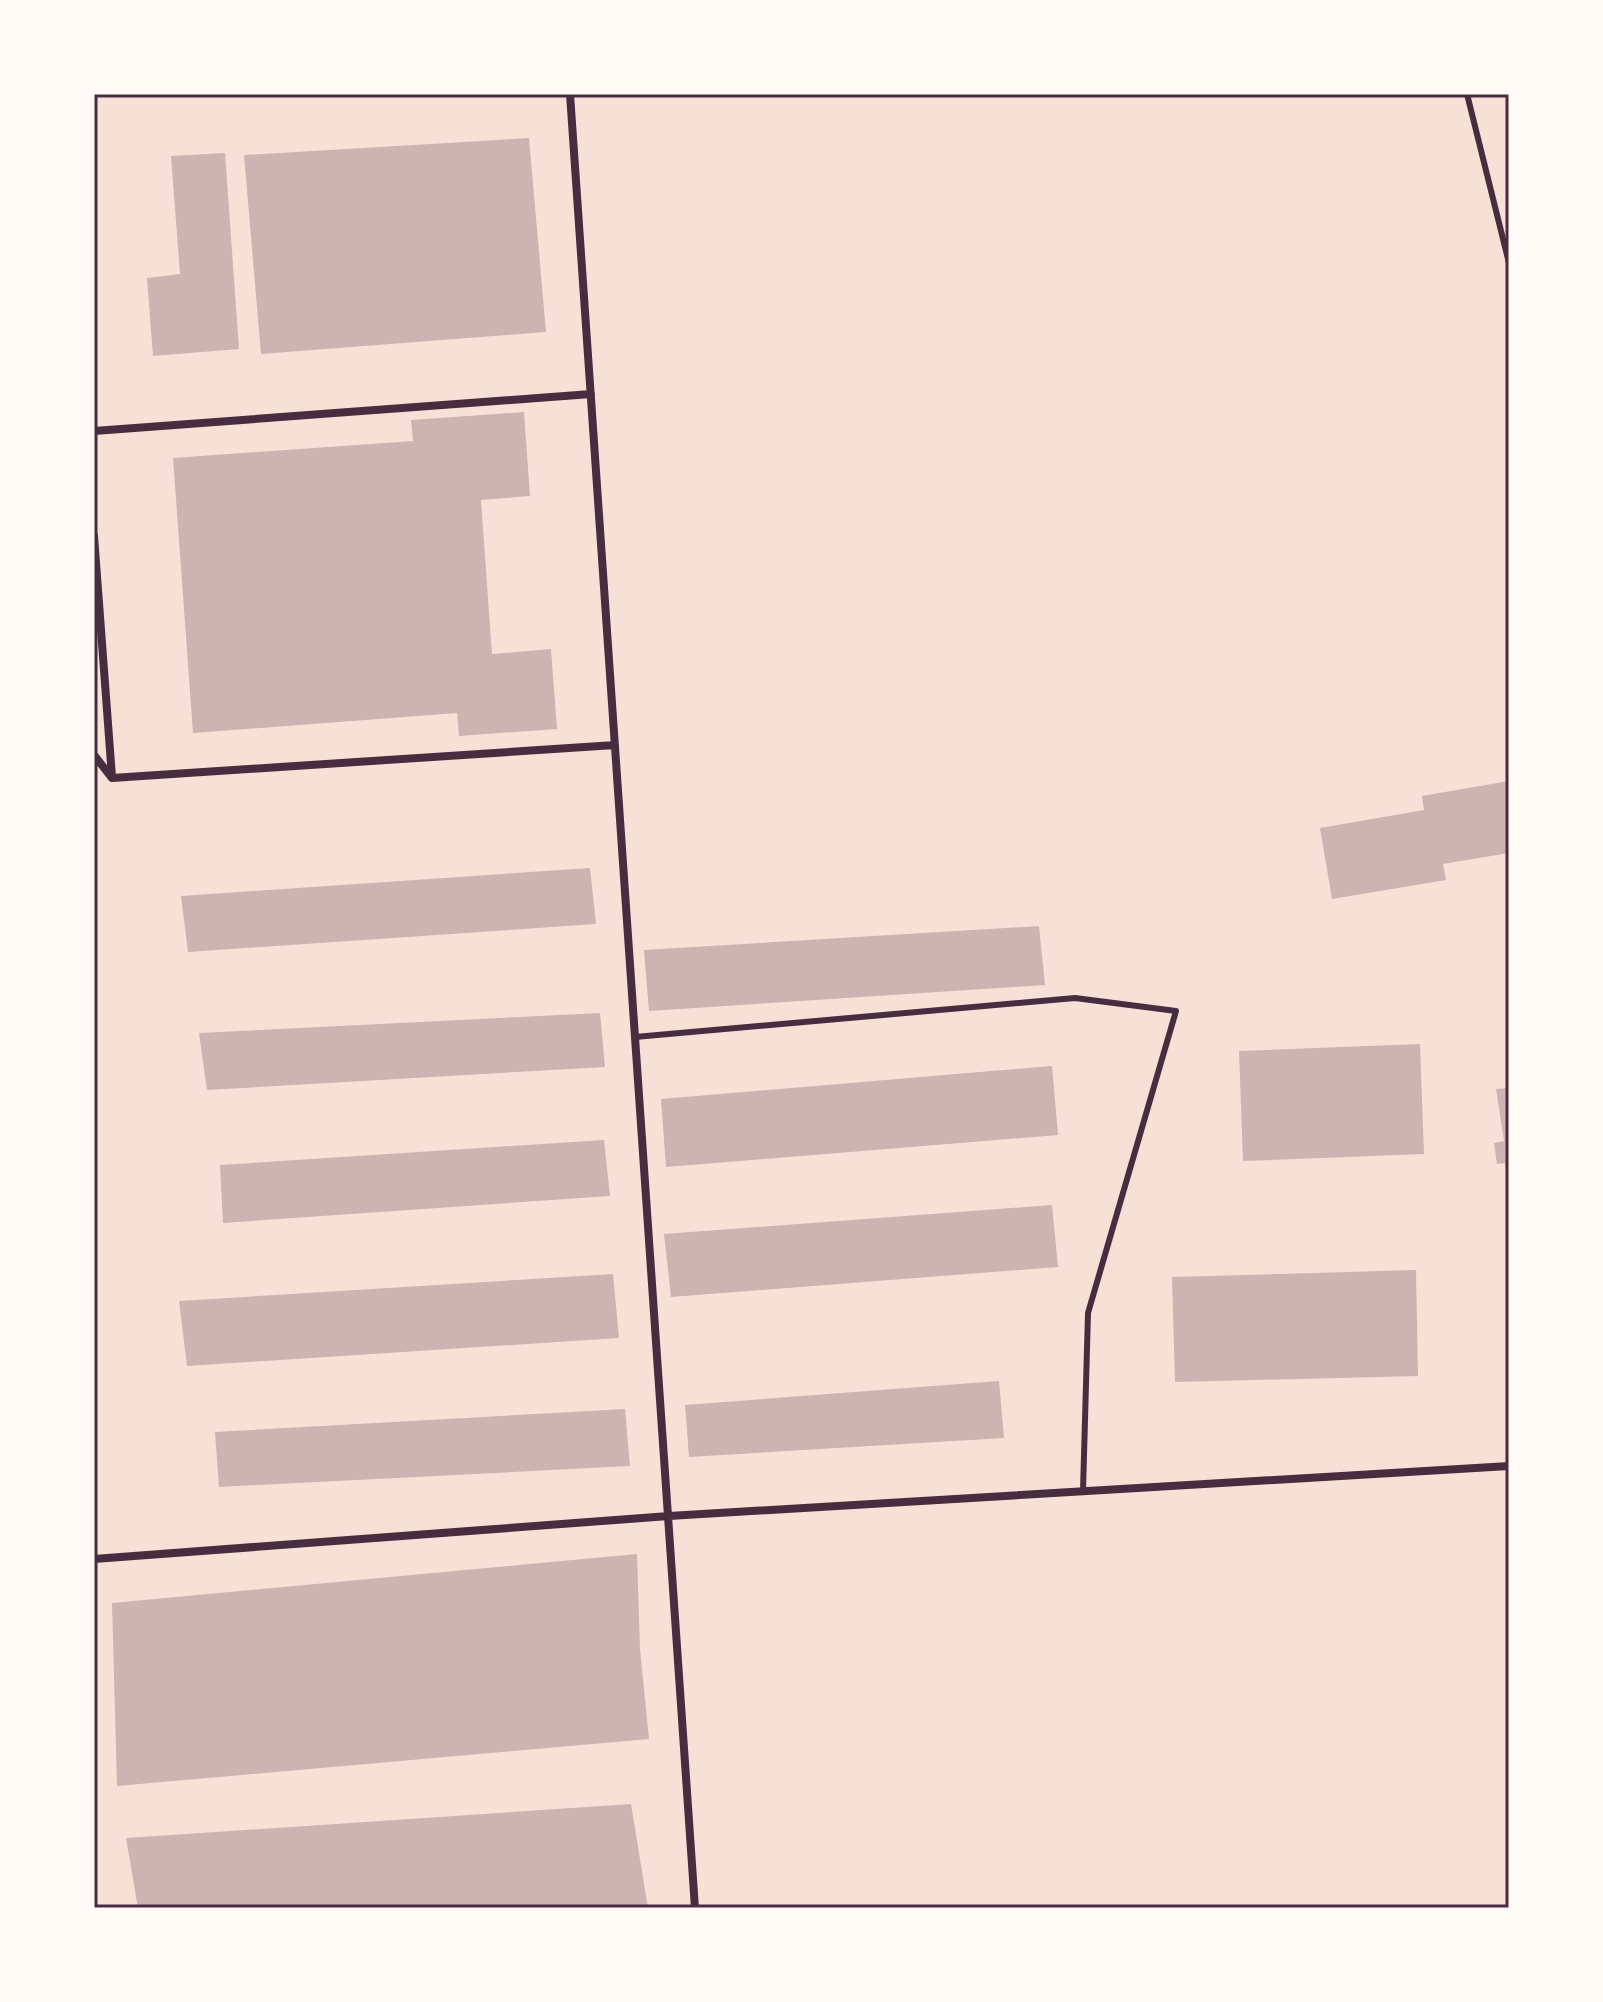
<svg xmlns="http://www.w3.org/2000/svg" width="1603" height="2002" viewBox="0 0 1603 2002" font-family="Manrope,sans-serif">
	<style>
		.building { fill: #ccb4b1 }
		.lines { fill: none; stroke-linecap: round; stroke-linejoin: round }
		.service { stroke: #4a2c40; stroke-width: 6 }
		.minor { stroke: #4a2c40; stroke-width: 8 }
		.neatline { fill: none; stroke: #4a2c40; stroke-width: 3 }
	</style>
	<rect width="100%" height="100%" fill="#f7e1d7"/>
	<path class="building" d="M529,138L546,332L261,354L244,155Z
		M225,153L239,349L153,356L147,278L180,274L171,156Z
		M524,412L530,496L481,500L492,654L551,649L557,729L459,736L457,713L193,733L173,458L413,441L411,420Z
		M1509,781V853L1443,864L1446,880L1332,899L1320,828L1424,810L1422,796Z
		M590,868L596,924L188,952L181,896Z
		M1039,926L1045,985L649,1011L644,950Z
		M600,1013L605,1067L207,1090L199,1033Z
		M1420,1044L1424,1154L1243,1161L1239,1051Z
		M1052,1066L1058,1135L666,1167L661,1099Z
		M1509,1088V1181H1507L1505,1163L1497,1164L1494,1143L1504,1141L1496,1089Z
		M604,1140L610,1196L223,1223L220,1165Z
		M1052,1205L1058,1267L671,1297L664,1234Z
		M1416,1270L1418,1376L1175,1382L1172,1277Z
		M613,1274L619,1338L187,1366L179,1301Z
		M999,1381L1004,1438L689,1457L685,1405Z
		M625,1409L630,1466L219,1487L215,1432Z
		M637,1554L640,1649L649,1739L117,1786L112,1603Z
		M631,1804L648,1908H138L126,1838Z"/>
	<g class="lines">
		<path class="service" d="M1467,94L1509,263
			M635,1037L1075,998L1176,1011L1088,1313L1083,1491"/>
		<path class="minor" d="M570,94L695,1908
			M94,431L591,394
			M94,536L112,777
			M94,755L112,778L615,745
			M94,1559L669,1516L1509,1466"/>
	</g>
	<rect width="1603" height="2002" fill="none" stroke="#fffaf5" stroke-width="192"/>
	<rect x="96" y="96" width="1411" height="1810" class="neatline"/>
</svg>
